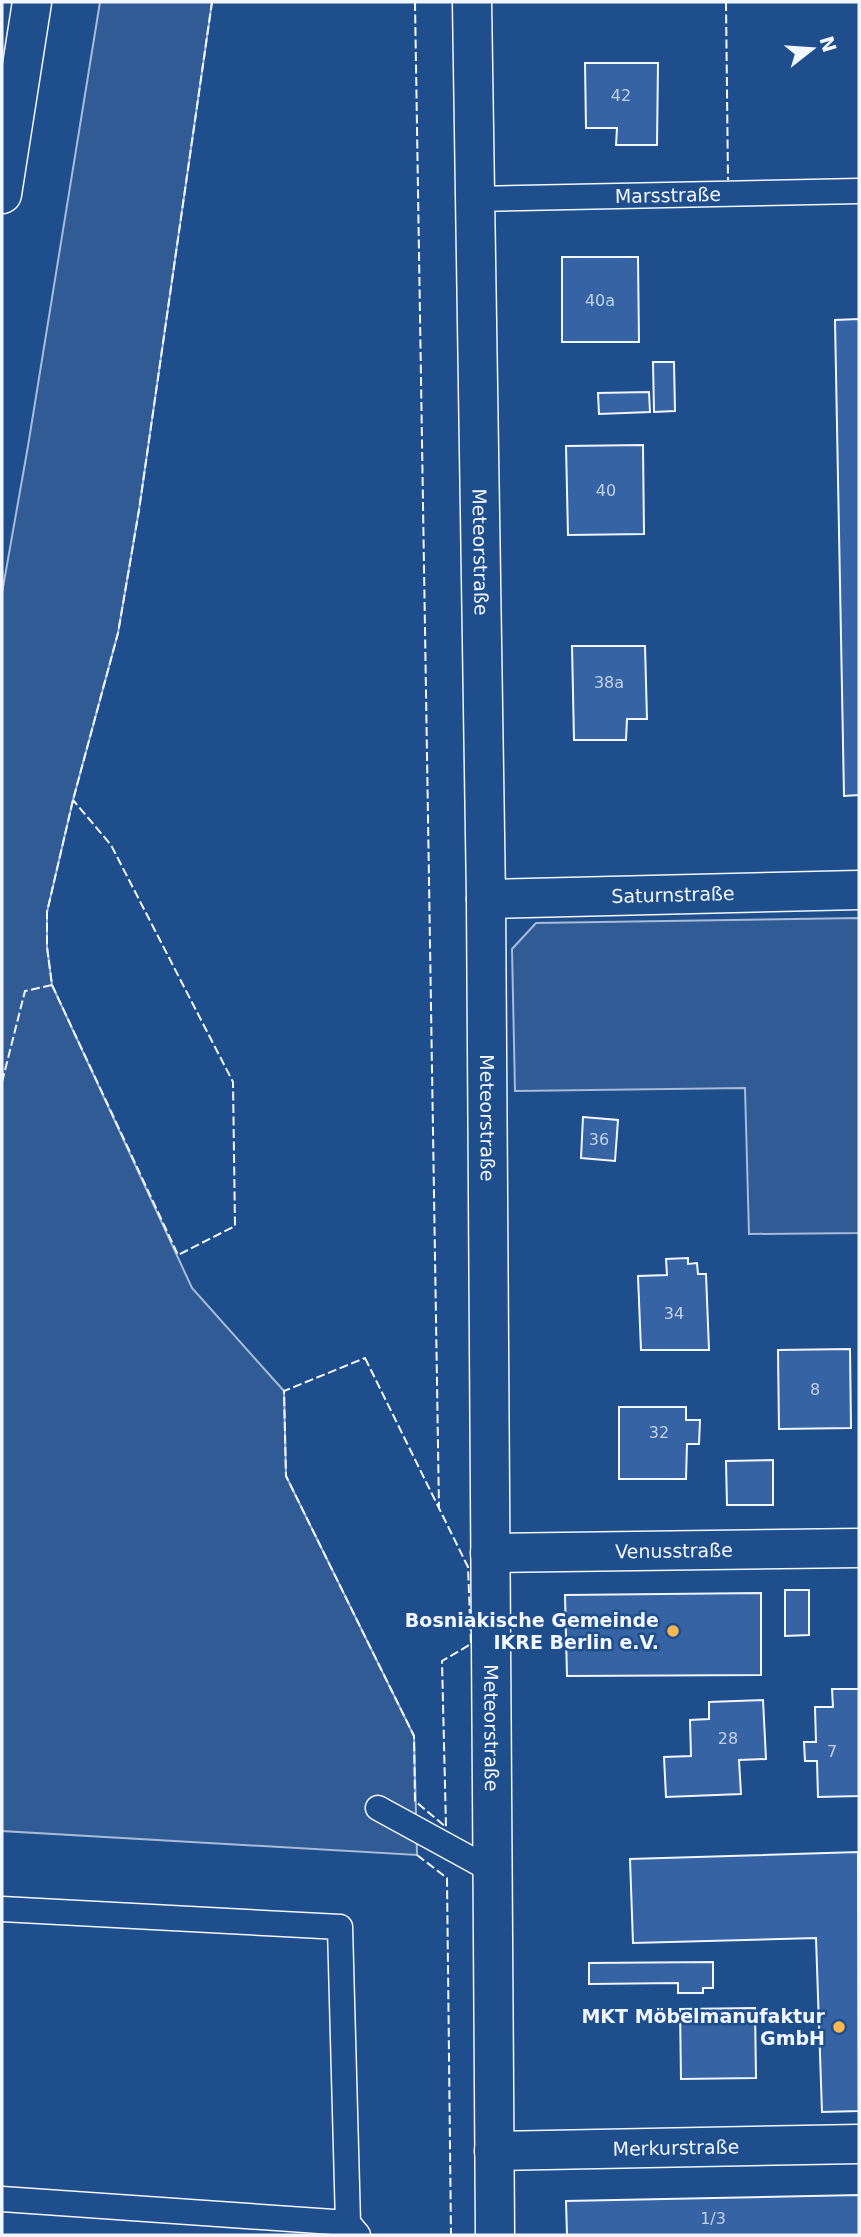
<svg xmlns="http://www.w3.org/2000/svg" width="861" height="2237" viewBox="0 0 861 2237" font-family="'DejaVu Sans',sans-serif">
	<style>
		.built { fill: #305b95; stroke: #a8bbd7; stroke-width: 2 }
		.building { fill: #3563a3; stroke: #f2f6ff; stroke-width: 2 }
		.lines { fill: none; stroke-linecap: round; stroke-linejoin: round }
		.service-casing { stroke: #f2f6ff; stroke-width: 27 }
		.minor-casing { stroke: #f2f6ff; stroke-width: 41 }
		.motorway-casing { stroke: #f2f6ff; stroke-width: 41 }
		.service { stroke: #1f4e8c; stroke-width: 24 }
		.minor { stroke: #1f4e8c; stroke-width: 38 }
		.motorway { stroke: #1f4e8c; stroke-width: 38 }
		.fence { stroke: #f2f6ff; stroke-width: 2; stroke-dasharray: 9 3.5; stroke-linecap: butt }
		.poi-dot { fill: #ffb74d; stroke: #1f4e8c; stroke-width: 2.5 }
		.labels { text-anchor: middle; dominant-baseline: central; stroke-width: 5; stroke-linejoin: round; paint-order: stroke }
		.number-label { font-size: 16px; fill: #c3d1e8 }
		.street-label { font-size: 19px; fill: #f2f6ff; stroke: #1f4e8c }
		.poi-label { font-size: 19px; font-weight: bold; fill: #f2f6ff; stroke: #1f4e8c; text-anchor: end }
	</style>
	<rect width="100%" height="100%" fill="#1f4e8c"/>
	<path class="built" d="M100,2H212L139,510L118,633L73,800L47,912V947L52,985L192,1288L284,1391L286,1476L414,1736L417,1855L2,1831V593L28,446Z
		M859,918V1233L749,1234L745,1088L515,1091L512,949L536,923Z"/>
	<path class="building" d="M585,63H658L657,145H616L617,128H586Z
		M562,257H638L639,342H562Z
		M859,319V795L844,796L835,320Z
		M653,362H674L675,411L654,412Z
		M649,392L650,412L599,414L598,393Z
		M643,445L644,534L568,535L566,446Z
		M572,646H645L647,719H627L626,740H574Z
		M583,1117L618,1120L615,1161L581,1158Z
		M688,1258V1264L697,1263L698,1274H706L709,1350H641L638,1276L667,1275L666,1259Z
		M850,1349L851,1428L779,1429L778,1350Z
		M619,1407H686V1420H700L699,1444H687L686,1479H619Z
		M773,1460V1505H727L726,1461Z
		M785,1590H809V1635L785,1636Z
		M761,1593V1675L567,1676L565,1595Z
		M832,1689H859V1796L818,1797L817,1761H805L804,1742H816L815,1707H833Z
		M763,1700L766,1759L739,1760L741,1794L666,1797L664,1757L691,1756L690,1720L709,1719V1702Z
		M858,1852L859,2111L822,2112L816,1938L633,1943L630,1859Z
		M713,1962V1988H703V1993H678V1983L589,1984V1963Z
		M755,2008L756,2078L681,2079L680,2009Z
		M859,2195V2235H567L566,2201Z"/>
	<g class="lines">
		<g class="service-casing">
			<g id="service">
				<path id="s1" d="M476,199L859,191"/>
				<path d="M378,1808L493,1871"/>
				<path d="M2,1909L340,1927L348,2223L358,2235"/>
				<path d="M2,2199L348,2223"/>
			</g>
		</g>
		<g class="minor-casing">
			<g id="minor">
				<path id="s2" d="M472,2L486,899L495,2235"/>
				<path id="s3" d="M486,899L859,890"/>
				<path id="s4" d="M490,1553L859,1548"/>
				<path id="s5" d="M494,2151L859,2144"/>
			</g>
		</g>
		<g class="motorway-casing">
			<path id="motorway" d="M2,194L32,2"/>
		</g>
		<use href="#service" class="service"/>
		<use href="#minor" class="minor"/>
		<use href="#motorway" class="motorway"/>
		<path class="fence" d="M415,2L439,1508
			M726,2L728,180
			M52,985L178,1255L235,1226L233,1082L111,845L73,800
			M2,1082L25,991L52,985L47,947V912L73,800L118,633L139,510L212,2
			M365,1358L468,1567L471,1644L442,1661L446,1827L415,1801L414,1736L286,1476L284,1391Z
			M417,1855L447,1878L451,2235"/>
	</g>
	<g class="poi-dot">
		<circle cx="673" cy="1631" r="7"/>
		<circle cx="839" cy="2027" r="7"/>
	</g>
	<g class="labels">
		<g class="number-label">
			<text x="621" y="95">42</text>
			<text x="600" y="300">40a</text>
			<text x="606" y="490">40</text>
			<text x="609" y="682">38a</text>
			<text x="599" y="1139">36</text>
			<text x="674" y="1313">34</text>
			<text x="815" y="1389">8</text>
			<text x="659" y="1432">32</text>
			<text x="728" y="1738">28</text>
			<text x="832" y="1751">7</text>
			<text x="713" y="2218">1/3</text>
		</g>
		<g class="street-label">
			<text stroke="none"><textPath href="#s1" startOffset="192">Marsstraße</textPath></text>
			<text stroke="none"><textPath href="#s2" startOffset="550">Meteorstraße</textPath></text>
			<text stroke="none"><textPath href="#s3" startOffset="187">Saturnstraße</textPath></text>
			<text stroke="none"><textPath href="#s2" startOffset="1116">Meteorstraße</textPath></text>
			<text stroke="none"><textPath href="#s4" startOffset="184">Venusstraße</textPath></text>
			<text stroke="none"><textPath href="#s2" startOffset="1726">Meteorstraße</textPath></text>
			<text stroke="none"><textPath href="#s5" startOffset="182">Merkurstraße</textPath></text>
		</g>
		<g class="poi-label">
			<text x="659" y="1620">Bosniakische Gemeinde<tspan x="659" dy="22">IKRE Berlin e.V.</tspan></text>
			<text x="825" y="2016">MKT Möbelmanufaktur<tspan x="825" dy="22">GmbH</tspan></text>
		</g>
	</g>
	<rect width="861" height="2237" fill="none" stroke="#f2f6ff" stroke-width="7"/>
	<g transform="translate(812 49) rotate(73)" stroke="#1f4e8c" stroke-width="5" paint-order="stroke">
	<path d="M0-5L12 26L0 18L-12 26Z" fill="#f2f6ff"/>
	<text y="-10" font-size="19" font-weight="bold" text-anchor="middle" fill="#f2f6ff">N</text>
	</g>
</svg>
